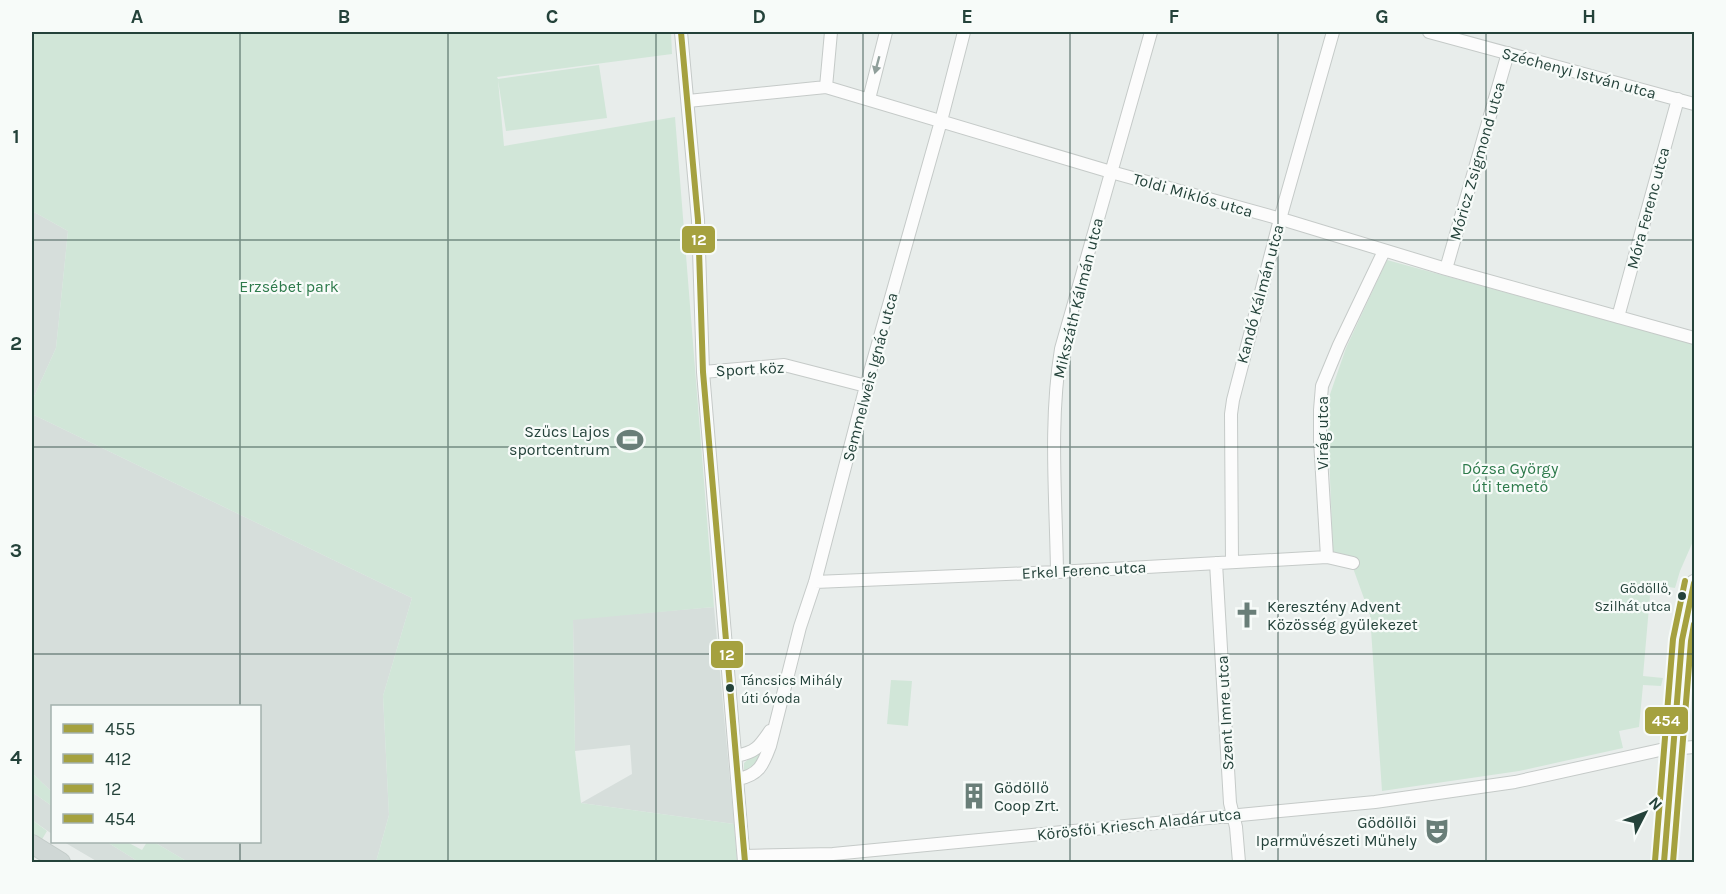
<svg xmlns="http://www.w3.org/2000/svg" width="1726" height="894" viewBox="0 0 1726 894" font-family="Karla,sans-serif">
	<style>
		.built { fill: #d6dedb }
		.green { fill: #d1e6d8 }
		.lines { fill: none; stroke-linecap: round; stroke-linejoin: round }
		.street-casing { stroke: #c5cac8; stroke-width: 14 }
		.secondary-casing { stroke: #c3cbc8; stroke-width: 18 }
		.primary-casing { stroke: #c3ccc9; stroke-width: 20 }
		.street { stroke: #fcfcfc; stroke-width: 12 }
		.secondary { stroke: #fcfcfc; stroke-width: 16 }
		.primary { stroke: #cfd7d5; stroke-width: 18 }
		.bus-1-casing { stroke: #f7fbf9; stroke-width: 10 }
		.bus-2-casing { stroke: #f7fbf9; stroke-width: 10 }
		.bus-3-casing { stroke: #f7fbf9; stroke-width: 10 }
		.bus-4-casing { stroke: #f7fbf9; stroke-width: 10 }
		.bus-1 { stroke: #a5a13f; stroke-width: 6 }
		.bus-2 { stroke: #a5a13f; stroke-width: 6 }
		.bus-3 { stroke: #a5a13f; stroke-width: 6 }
		.bus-4 { stroke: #a5a13f; stroke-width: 6 }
		.oneway { fill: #909f9b }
		.grid { fill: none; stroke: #24423a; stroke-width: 1.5; stroke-opacity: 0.55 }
		.bus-dot { fill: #24423a; stroke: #f7fbf9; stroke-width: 2 }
		.labels { text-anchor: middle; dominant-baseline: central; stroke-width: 4.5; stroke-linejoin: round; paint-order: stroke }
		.bus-label { font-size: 14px; fill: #24423a; stroke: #f7fbf9; text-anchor: end }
		.street-label { font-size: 16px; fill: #24423a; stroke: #f7fbf9 }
		.park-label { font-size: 16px; fill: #2d7a4b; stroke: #f7fbf9 }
		.poi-label { font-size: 16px; fill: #24423a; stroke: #f7fbf9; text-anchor: end }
		.line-badge { stroke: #f7fbf9; stroke-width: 2 }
		.badge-label { font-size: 16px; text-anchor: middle; font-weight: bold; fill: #fff }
		.neatline { fill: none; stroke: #24423a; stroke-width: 2 }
		.grid-label { font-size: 20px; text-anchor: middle; font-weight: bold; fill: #24423a }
	</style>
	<rect width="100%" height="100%" fill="#e8edeb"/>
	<path class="built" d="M34,212L68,231L56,348L32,401V217Z
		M32,414L412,598L383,696L389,815L376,862H188L154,842H260V706H52V792L32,773Z
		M714,607L734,824L581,803L632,774L630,745L575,751L573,619Z
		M32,792L52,806V834L32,820Z
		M64,842H107L139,862H98Z"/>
	<path class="green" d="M32,32H671L672,54L497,77L498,79L599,65L607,118L506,131L498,80L504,146L675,117L714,607L573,620L575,751L581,803L734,824L737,862H376L389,815L383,696L412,598L32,414V401L56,348L68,231L34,212L32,217Z
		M1387,260L1694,344V539L1680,571L1675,588L1651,584L1643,676L1663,678L1661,686L1643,685L1639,727L1619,731L1623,748L1519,771L1382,791L1370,615L1353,568L1333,553L1327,403L1346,348Z
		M891,680L912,681L908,726L887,724Z
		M764,746L758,764L746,772L744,770V763Z
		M32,773L52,792V806L32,792Z
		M32,820L47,831L41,841L32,835Z
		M107,842H127L142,850L147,842H154L188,862H139Z"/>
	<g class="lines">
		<g class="street-casing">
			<path id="street" d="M681,32L698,220L703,372L744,862
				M1429,32L1694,104
				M826,87L831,32
				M869,99L886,32
				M688,101L826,87L1111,172L1288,221L1446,269L1694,338
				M1446,269L1508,53
				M1618,317L1678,99
				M703,372L784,365L866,386
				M1327,557L1320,440V410L1322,386L1339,345L1384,251
				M1232,562L1231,414L1233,400L1280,219L1333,32
				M1216,563L1230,803L1236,827L1239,862
				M1057,572C1056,498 1049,423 1061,349L1151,32
				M815,582L1057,572L1327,557L1353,563
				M736,756C756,752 759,747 770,731
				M738,779C759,775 763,765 770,746L800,627L815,582L866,386L941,121L964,32
				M744,856L833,854L1375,802L1515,782L1660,750L1694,747"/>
		</g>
		<g class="secondary-casing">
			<path id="secondary" d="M1664,862L1682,640L1694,583"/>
		</g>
		<g class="primary-casing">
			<path id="primary" d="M32,844L61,862"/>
		</g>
		<use href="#street" class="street"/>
		<use href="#secondary" class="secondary"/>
		<use href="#primary" class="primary"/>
		<g class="bus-1-casing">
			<path id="bus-1" d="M1664,862L1682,640L1694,583"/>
		</g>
		<g class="bus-2-casing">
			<path id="bus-2" d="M1673,862L1691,641L1694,624"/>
		</g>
		<g class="bus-3-casing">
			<path id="bus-3" d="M681,32L698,220L703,372L745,862"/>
		</g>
		<g class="bus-4-casing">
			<path id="bus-4" d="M1655,861L1673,639L1685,581"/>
		</g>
		<use href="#bus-1" class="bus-1"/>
		<use href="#bus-2" class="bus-2"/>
		<use href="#bus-3" class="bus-3"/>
		<use href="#bus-4" class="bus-4"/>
	</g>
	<defs><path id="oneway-solid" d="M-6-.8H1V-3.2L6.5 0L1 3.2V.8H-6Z" transform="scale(1.5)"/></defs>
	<use class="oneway" href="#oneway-solid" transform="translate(877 65) rotate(105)"/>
	<path class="grid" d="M240,32V706M448,32V862M656,32V862M863,32V862M1070,32V862M1278,32V862M1486,32V862M32,240H1694M32,447H1694M32,654H1694M240,842V862"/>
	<defs>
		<g id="stadium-bare" transform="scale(2.07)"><path d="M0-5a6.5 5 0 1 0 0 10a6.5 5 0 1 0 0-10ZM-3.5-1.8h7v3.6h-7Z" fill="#697e78" stroke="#f7fbf9" stroke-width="2.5" paint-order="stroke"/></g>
		<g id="church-bare" transform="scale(2.07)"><path d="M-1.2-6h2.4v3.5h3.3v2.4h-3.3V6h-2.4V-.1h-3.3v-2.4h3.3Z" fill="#697e78" stroke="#f7fbf9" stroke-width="2.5" paint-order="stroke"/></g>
		<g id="building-bare" transform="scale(2.07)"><path d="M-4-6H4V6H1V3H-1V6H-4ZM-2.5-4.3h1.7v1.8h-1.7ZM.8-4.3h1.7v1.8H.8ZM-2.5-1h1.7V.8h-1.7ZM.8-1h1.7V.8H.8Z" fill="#697e78" stroke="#f7fbf9" stroke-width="2.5" paint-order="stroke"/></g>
		<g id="theatre-bare" transform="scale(2.07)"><path d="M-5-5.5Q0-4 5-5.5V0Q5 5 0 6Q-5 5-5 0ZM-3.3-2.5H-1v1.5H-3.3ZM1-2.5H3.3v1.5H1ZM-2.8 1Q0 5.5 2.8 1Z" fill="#697e78" stroke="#f7fbf9" stroke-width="2.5" paint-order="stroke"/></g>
	</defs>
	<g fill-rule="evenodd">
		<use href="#stadium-bare" x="630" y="440"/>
		<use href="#church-bare" x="1247" y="615"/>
		<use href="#building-bare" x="974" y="796"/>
		<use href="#theatre-bare" x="1437" y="831"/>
	</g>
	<g class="bus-dot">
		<circle cx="1682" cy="596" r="5"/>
		<circle cx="730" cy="688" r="5"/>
	</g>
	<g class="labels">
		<g class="bus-label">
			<text x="1671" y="588">Gödöllő,<tspan x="1671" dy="18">Szilhát utca</tspan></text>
			<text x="741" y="680" text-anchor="start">Táncsics Mihály<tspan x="741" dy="18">úti óvoda</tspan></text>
		</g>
		<g class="street-label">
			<text transform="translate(1579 73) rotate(15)">Széchenyi István utca</text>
			<text transform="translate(1477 161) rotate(-74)">Móricz Zsigmond utca</text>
			<text transform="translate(1193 195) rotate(16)">Toldi Miklós utca</text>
			<text transform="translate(1648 208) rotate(-75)">Móra Ferenc utca</text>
			<text transform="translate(1260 294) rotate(-75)">Kandó Kálmán utca</text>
			<text transform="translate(1078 298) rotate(-76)">Mikszáth Kálmán utca</text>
			<text transform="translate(750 369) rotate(-3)">Sport köz</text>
			<text transform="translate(870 377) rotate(-75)">Semmelweis Ignác utca</text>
			<text transform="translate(1322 433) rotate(-90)">Virág utca</text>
			<text transform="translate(1084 570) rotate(-3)">Erkel Ferenc utca</text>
			<text transform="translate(1225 713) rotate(-93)">Szent Imre utca</text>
			<text transform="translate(1139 824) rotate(-6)">Körösfői Kriesch Aladár utca</text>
		</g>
		<g class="park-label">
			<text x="289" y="286">Erzsébet park</text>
			<text x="1510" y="468">Dózsa György<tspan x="1510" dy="18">úti temető</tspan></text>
		</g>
		<g class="poi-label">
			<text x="610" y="431">Szűcs Lajos<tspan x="610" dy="18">sportcentrum</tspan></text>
			<text x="1267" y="606" text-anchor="start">Keresztény Advent<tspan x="1267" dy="18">Közösség gyülekezet</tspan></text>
			<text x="994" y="787" text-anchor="start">Gödöllő<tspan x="994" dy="18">Coop Zrt.</tspan></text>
			<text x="1417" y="822">Gödöllői<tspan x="1417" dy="18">Iparművészeti Műhely</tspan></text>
		</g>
	</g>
	<g class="line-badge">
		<rect x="681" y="225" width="35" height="29" rx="6" fill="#a5a13f"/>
		<rect x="710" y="640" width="34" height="29" rx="6" fill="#a5a13f"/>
		<rect x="1644" y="706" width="45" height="29" rx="6" fill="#a5a13f"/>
	</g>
	<g class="badge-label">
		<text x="699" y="245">12</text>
		<text x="727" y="660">12</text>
		<text x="1666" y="726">454</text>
	</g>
	<rect width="1726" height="894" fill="none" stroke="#f7fbf9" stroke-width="66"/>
	<rect x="51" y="705" width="210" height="138" fill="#f7fbf9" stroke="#a3b1ad" stroke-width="1.5"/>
	<rect x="63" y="724" width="30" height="9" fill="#a5a13f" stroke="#a3b1ad" stroke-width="1.5"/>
	<text x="105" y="735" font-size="18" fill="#24423a">455</text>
	<rect x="63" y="754" width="30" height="9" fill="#a5a13f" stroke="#a3b1ad" stroke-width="1.5"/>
	<text x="105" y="765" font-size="18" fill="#24423a">412</text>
	<rect x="63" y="784" width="30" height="9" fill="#a5a13f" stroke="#a3b1ad" stroke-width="1.5"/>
	<text x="105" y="795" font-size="18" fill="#24423a">12</text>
	<rect x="63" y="814" width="30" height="9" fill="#a5a13f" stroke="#a3b1ad" stroke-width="1.5"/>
	<text x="105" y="825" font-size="18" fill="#24423a">454</text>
	<g transform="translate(1645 813) rotate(48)" stroke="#f7fbf9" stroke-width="4.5" paint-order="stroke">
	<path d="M0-4.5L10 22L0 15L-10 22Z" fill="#24423a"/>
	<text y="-9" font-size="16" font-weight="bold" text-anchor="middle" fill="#24423a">N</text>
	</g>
	<rect x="33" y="33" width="1660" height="828" class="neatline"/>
	<g class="grid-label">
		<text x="137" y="23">A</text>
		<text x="344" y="23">B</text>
		<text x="552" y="23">C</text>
		<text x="759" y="23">D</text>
		<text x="967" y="23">E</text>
		<text x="1174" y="23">F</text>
		<text x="1382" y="23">G</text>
		<text x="1589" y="23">H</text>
		<text x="16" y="143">1</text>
		<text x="16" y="350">2</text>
		<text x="16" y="557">3</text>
		<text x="16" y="764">4</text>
	</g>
</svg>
